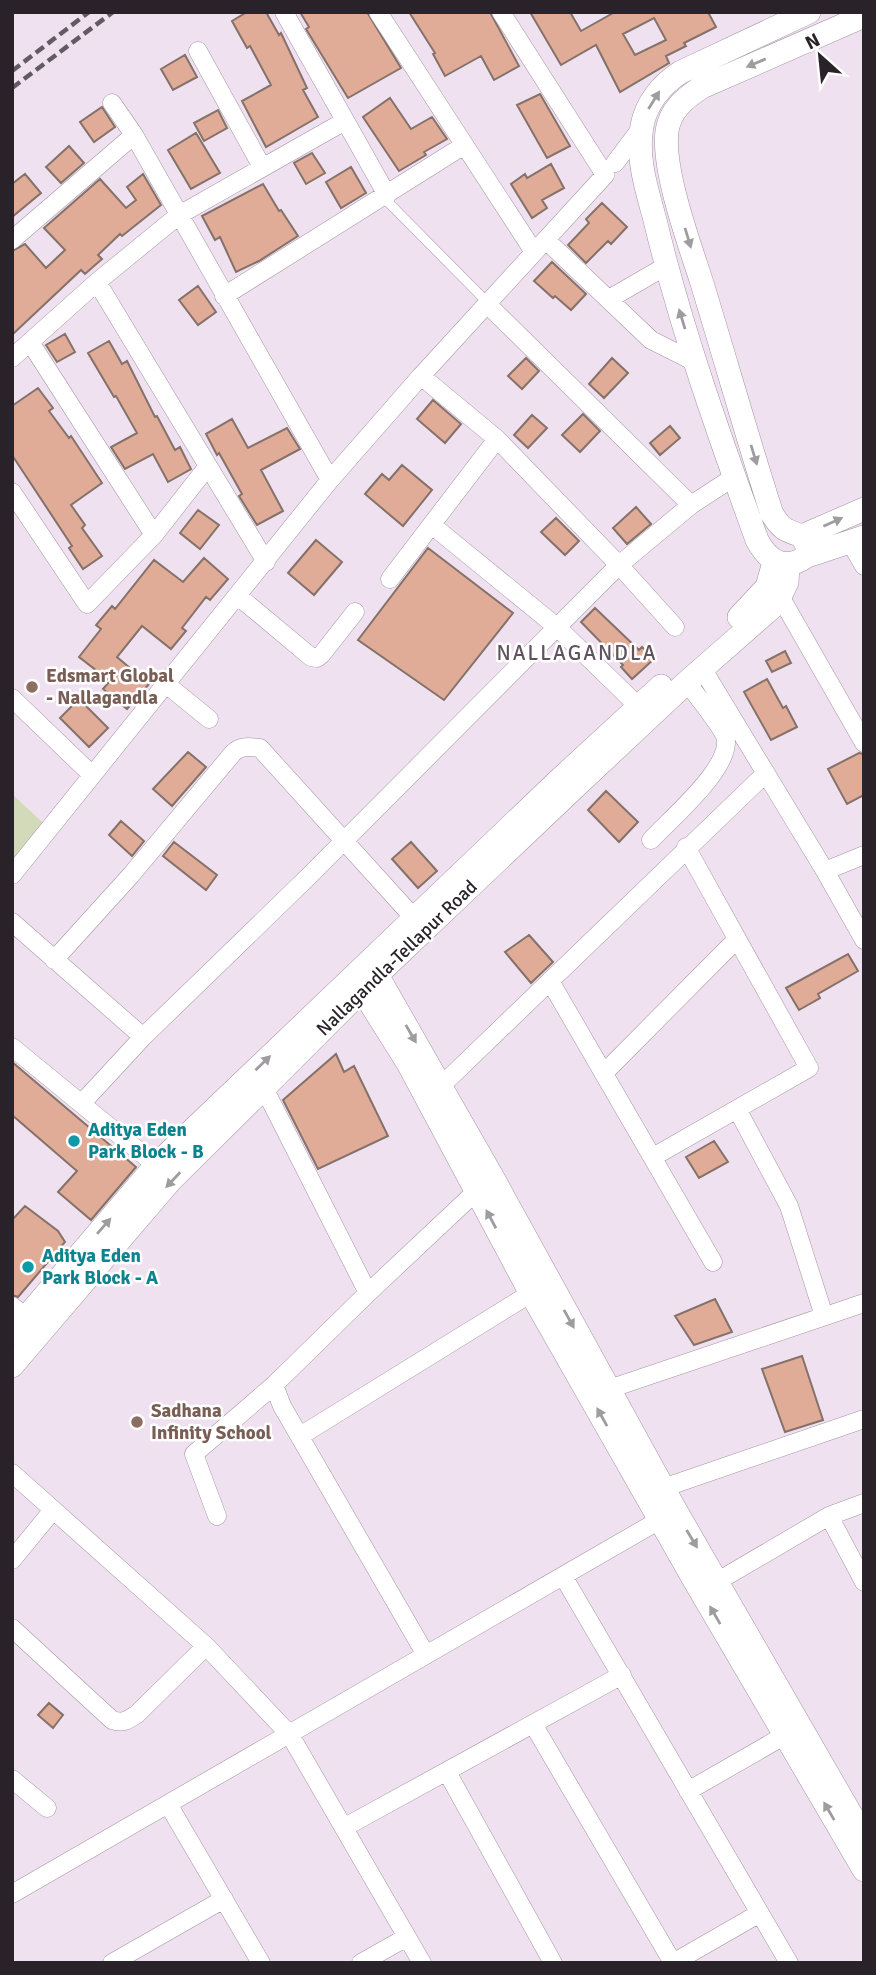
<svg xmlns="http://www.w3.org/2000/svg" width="876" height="1975" viewBox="0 0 876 1975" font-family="Signika,sans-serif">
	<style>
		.green { fill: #d2dab9 }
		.building { fill: #e1ac97; stroke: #84716a; stroke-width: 2; fill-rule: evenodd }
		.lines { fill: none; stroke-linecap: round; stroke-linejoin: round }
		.lane-casing { stroke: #a294a2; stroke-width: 10 }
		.street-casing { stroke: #a294a2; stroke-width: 19 }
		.secondary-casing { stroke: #a294a2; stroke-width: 24 }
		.lane { stroke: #fff; stroke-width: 9 }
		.street { stroke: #fff; stroke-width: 18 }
		.secondary { stroke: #fff; stroke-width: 23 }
		.rail { stroke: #635b63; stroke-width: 4.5; stroke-dasharray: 10 5; stroke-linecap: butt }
		.oneway { fill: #9f9c9f }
		.education-dot { fill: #8d6e63; stroke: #fff; stroke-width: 2.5 }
		.culture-dot { fill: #0f9aa8; stroke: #fff; stroke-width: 2.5 }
		.labels { text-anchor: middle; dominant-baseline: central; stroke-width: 5; stroke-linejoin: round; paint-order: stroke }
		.education-label { font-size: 19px; font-weight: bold; fill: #785e54; stroke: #fff; text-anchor: start }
		.street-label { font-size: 19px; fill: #292329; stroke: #fff }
		.culture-label { font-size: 19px; font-weight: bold; fill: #0d838f; stroke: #fff; text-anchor: start }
		.neighbourhood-label { font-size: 21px; letter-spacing: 2px; fill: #5e525e; stroke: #fff }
	</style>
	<rect width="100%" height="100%" fill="#f0e1f0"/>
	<path class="green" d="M12,794L56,835L12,885Z"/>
	<path class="building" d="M247,12H266L279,35L281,33L307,88L303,90L318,117L266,147L242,101L271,85L250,46L247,48L232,21Z
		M300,12H367L401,68L348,98L306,29L309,27Z
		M409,12H490L519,66L494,80L481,56L445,76L433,54L435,53Z
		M530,12H570L581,31L615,12H708L716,27L684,43L686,46L666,56L669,63L620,92L596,45L561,65ZM654,18L666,40L635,55L623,34Z
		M185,55L197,77L173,90L161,69Z
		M540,94L570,146L547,158L517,105Z
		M390,98L411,129L432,117L447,139L424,152L426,155L399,171L363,117Z
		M102,107L115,127L94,142L80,122Z
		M218,110L227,128L204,141L194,123Z
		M196,133L220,173L191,189L168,150Z
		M69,146L84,163L61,183L46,167Z
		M312,153L325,173L306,184L294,163Z
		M551,164L564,188L542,200L547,208L532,218L511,184L525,174L527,178Z
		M351,167L366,193L341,208L326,182Z
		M25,174L41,193L12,217V184Z
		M143,174L161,205L122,236L120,234L98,255L102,259L85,274L81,270L12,335V251L25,244L46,268L65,250L44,228L100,179L126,208L136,200L127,187Z
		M263,184L279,211L281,210L298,236L259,261L236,272L220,237L215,240L202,216Z
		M602,203L627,227L611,244L608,241L586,263L568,245L589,223L586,219Z
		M552,262L586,294L571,310L555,296L553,298L534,281Z
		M198,286L216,312L198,325L179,300Z
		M65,334L75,352L57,362L46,345Z
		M109,341L122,364L127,361L155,417L157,416L175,450L180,447L191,469L168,482L153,454L125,469L111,447L137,433L116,396L114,397L88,353Z
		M526,358L539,371L522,389L508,376Z
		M612,358L628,373L604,398L589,384Z
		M38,388L53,408L49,411L69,438L71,436L102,483L71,505L85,525L82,528L102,556L83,569L69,548L72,546L12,455V406Z
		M433,400L461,424L445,443L417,419Z
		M583,414L600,431L580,452L562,435Z
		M532,415L547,428L528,448L514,435Z
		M232,419L248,448L287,428L300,449L261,470L283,511L257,525L239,496L242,494L219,453L217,455L206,434Z
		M670,426L680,438L660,455L650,443Z
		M402,465L432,490L403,526L365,494L382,474L389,480Z
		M636,507L651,524L627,544L613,528Z
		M198,510L219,525L200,549L180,533Z
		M556,518L579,541L565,555L541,532Z
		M316,540L342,562L314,595L288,573Z
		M428,548L513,613L444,700L358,640Z
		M204,558L228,579L210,600L206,597L182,628L186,631L171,649L142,626L117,657L149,684L127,709L103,689L110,681L79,657L101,629L96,625L112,606L115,609L154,560L183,582Z
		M595,608L639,650L642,647L654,659L632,679L621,667L623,665L581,622Z
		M785,651L791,663L772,672L766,661Z
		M767,679L783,708L786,706L797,727L771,740L744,692Z
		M79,699L108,728L89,747L60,718Z
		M188,752L206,767L172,806L153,789Z
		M859,753L864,754V795L847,804L828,769Z
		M606,791L638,822L619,842L588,810Z
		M121,821L144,841L132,856L109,835Z
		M174,842L217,875L206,890L163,856Z
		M411,842L437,871L418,888L392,859Z
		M529,935L553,962L531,983L505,952Z
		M848,954L858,971L818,994L820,998L799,1010L786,988Z
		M336,1054L344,1072L354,1066L388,1136L318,1169L283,1100Z
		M12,1062L136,1167L91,1220L58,1192L77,1171L12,1115Z
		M714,1141L728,1162L699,1178L686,1157Z
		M25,1206L58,1231L65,1242L18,1297L12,1295V1220Z
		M715,1299L732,1332L694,1345L675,1316Z
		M802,1356L823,1420L785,1432L762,1369Z
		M49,1703L63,1715L53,1728L38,1715Z"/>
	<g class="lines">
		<g class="lane-casing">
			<path id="lane" d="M383,197L488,303"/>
		</g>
		<g class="street-casing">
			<path id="street" d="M284,12L387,195
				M378,12L534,252
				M198,51L262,167
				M112,103L134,135L330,480
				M615,163L642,127
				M12,240L134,135
				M546,240L651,340L695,362
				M97,282L266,562
				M224,296L463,146
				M609,299L666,266
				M487,304L691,505
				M30,342L154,535
				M12,358L97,282L179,215L345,121
				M421,376L497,439L619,565L675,627
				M12,492L87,604L154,535L208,466
				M433,526L558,628L638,706
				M850,542L864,566
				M390,579L497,439
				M238,596L311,657L317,658L322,654L355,612
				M781,598L864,743
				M702,668L825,871L864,940
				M166,684L209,719
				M12,698L92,775
				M651,840C670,819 735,765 725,736C720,724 695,694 687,682
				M825,871L864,855
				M12,875L330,480L421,376L605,175L501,12
				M12,922L143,1037L308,877L619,565L691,505L734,477
				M54,960L131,875L233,753C241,745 249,747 260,748L414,918
				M550,981L713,1262
				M12,1047L156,1165
				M604,1073L737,939
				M441,1086L766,773
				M264,1088L368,1293
				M82,1103L143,1037
				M737,1109L789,1206L824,1316
				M653,1157L809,1068L686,847
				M12,1306L26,1317
				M609,1389L864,1303
				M300,1436L541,1287
				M12,1473L206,1646L290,1735L422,1963
				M663,1488L864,1419
				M217,1516L194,1454L274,1385
				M829,1516L864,1582
				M12,1560L53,1510
				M563,1576L789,1963
				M718,1581L829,1516L864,1503
				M12,1628L112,1720C123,1724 128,1720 137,1714L206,1646
				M426,1655L282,1406L274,1385L368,1293L484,1184
				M533,1724L673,1963
				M447,1772L553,1963
				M12,1779L47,1808
				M688,1791L794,1730
				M168,1804L261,1963
				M345,1827L622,1675
				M12,1894L670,1514
				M112,1963L224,1899
				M361,1963L407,1937
				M673,1963L760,1913"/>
		</g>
		<g class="secondary-casing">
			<path id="secondary" d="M809,12L681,72C662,84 646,103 642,126C636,158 647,190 655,220C681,329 719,435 757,540C768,561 785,572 807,556V546L802,536C785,530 782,530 772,514C747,437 725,358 701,280C689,243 662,169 667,131C670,110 685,98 702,87L864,16
				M802,536L864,509
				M807,556L864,537
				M739,617L767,587L774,562
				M377,975L493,1178L676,1511L864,1837
				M362,990L409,1065L528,1288L693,1578L864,1870
				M12,1334L156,1165L560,779L661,686
				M12,1366L171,1180L264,1088L377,975L572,790L687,682L777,603L787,582L788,564"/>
		</g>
		<use href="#lane" class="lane"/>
		<use href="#street" class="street"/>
		<use href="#secondary" class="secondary"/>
		<path class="rail" d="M12,71L89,12
			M12,88L113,12"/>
	</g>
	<defs><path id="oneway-solid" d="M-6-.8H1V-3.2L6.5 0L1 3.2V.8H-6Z" transform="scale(1.75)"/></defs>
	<g class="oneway">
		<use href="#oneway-solid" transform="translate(756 63) rotate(157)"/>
		<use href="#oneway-solid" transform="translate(654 100) rotate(-58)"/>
		<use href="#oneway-solid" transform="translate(688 238) rotate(73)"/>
		<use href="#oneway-solid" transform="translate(682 319) rotate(-107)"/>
		<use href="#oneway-solid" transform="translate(754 455) rotate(73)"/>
		<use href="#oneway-solid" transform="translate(833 522) rotate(-24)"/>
		<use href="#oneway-solid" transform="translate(411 1034) rotate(60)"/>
		<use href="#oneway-solid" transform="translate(263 1063) rotate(-44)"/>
		<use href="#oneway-solid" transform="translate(173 1180) rotate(133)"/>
		<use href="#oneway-solid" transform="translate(491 1219) rotate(-118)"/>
		<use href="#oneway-solid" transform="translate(104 1226) rotate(-49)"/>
		<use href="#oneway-solid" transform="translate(569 1319) rotate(61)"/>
		<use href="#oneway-solid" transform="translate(602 1417) rotate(-119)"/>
		<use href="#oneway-solid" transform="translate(692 1539) rotate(59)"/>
		<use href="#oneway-solid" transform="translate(715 1615) rotate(-120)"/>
		<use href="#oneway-solid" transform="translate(829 1811) rotate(-120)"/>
	</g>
	<g class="education-dot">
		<circle cx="32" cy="687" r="7"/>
		<circle cx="137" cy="1422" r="7"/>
	</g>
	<g class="culture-dot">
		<circle cx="74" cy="1141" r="7"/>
		<circle cx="28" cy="1267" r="7"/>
	</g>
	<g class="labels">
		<g class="education-label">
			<text x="46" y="676">Edsmart Global<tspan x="46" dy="22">- Nallagandla</tspan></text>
			<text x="151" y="1411">Sadhana<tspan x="151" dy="22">Infinity School</tspan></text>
		</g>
		<g class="street-label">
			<text transform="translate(397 958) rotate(-44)">Nallagandla-Tellapur Road</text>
		</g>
		<g class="culture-label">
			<text x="88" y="1130">Aditya Eden<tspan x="88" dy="22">Park Block - B</tspan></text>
			<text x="42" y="1256">Aditya Eden<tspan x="42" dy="22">Park Block - A</tspan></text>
		</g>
		<g class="neighbourhood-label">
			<text x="577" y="653">NALLAGANDLA</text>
		</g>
	</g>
	<rect width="876" height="1975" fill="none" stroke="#292329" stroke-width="28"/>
	<g transform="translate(820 56) rotate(333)" stroke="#ffffff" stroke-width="5" paint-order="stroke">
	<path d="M0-5L12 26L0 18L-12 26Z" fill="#292329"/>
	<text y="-10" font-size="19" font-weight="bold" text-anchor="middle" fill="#292329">N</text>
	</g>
</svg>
